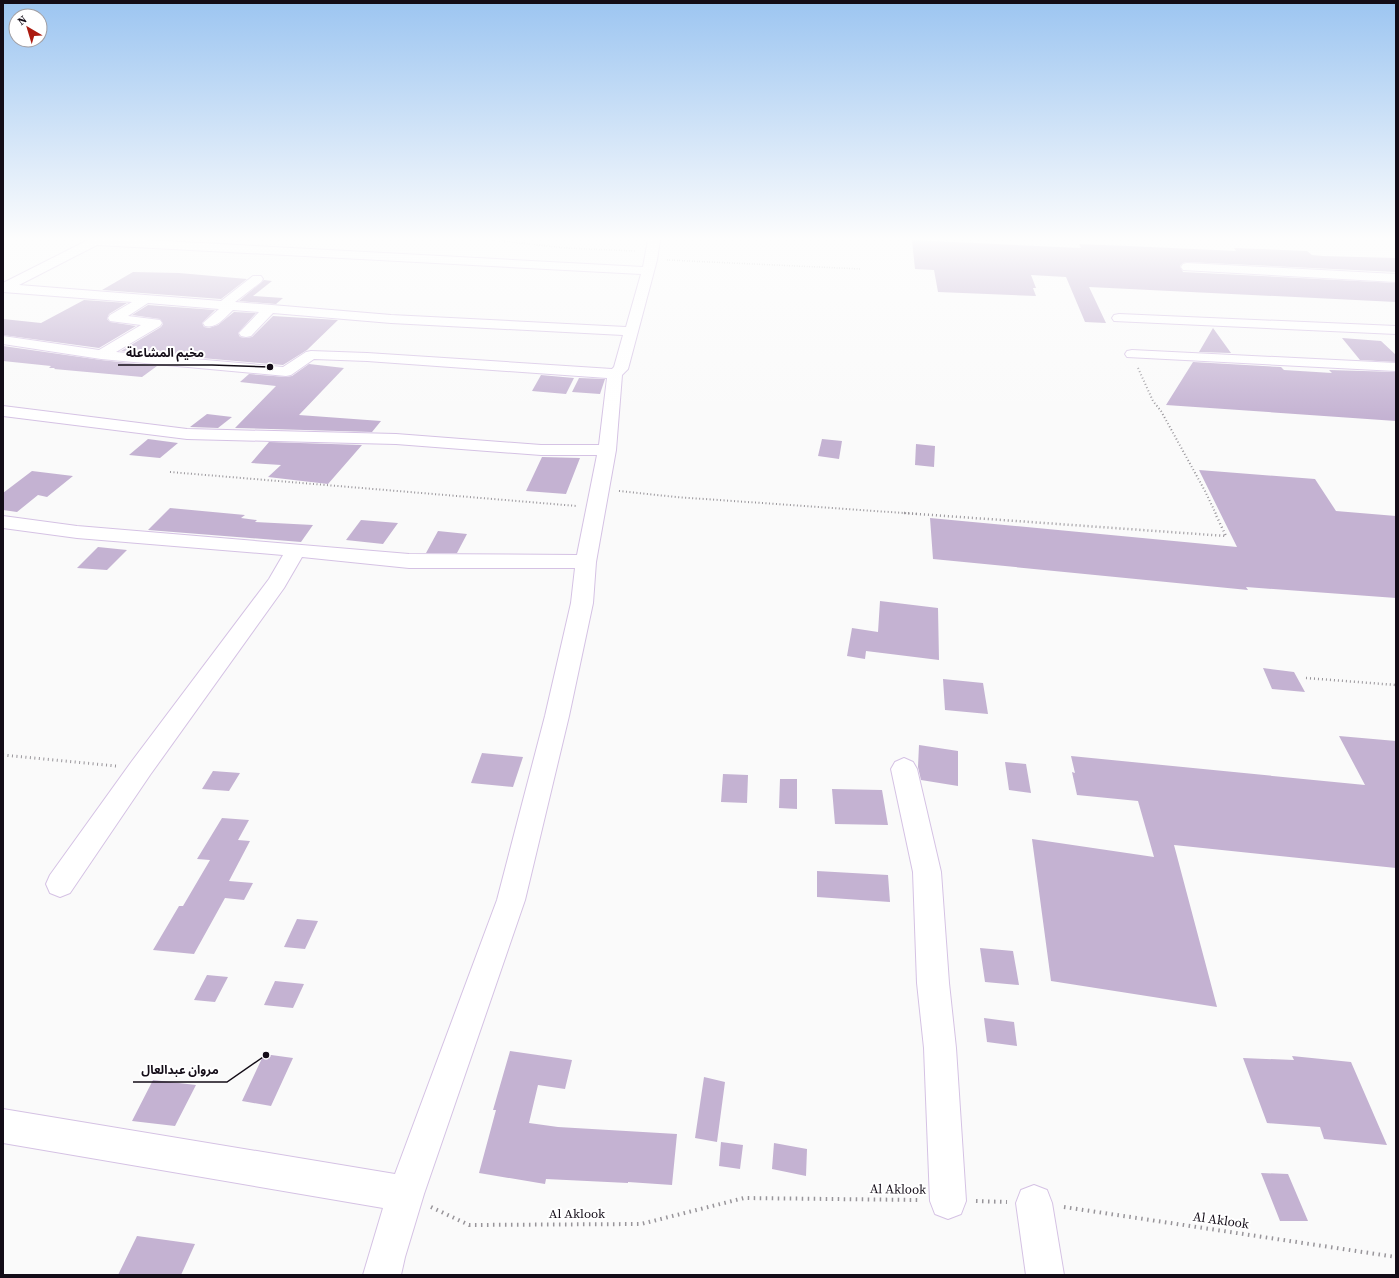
<svg xmlns="http://www.w3.org/2000/svg" width="1399" height="1278" viewBox="0 0 1399 1278" font-family="'Source Serif 4','Noto Sans Arabic',serif">
	<style>
		.building { fill: #c4b2d2 }
		.lines { fill: none; stroke-linecap: round; stroke-linejoin: round }
		.minor-casing { stroke: #d5c2e4; stroke-width: 2 }
		.path-far4 { stroke: #98959a; stroke-width: 1.5; stroke-dasharray: 0.5 2; stroke-linecap: butt }
		.path-far3 { stroke: #98959a; stroke-width: 2; stroke-dasharray: 1 2.5; stroke-linecap: butt }
		.path-far2 { stroke: #98959a; stroke-width: 2.5; stroke-dasharray: 1 3; stroke-linecap: butt }
		.path-far1 { stroke: #98959a; stroke-width: 3; stroke-dasharray: 1 3.5; stroke-linecap: butt }
		.path { stroke: #98959a; stroke-width: 4; stroke-dasharray: 1.5 4.5; stroke-linecap: butt }
		.minor { fill: #fff; fill-rule: evenodd }
		.labels { text-anchor: middle; dominant-baseline: central; stroke-width: 4; stroke-linejoin: round; paint-order: stroke }
		.near-street-label { font-size: 13px; fill: #130c17; stroke: #fff }
		.leader { fill: none; stroke: #130c17; stroke-width: 1.5 }
		.callout-dot { fill: #130c17; stroke: #fff; stroke-width: 1.5 }
		.callout-label { font-size: 12px; text-anchor: middle; font-weight: bold; fill: #130c17; stroke: #fff; stroke-width: 4; stroke-linejoin: round; paint-order: stroke }
	</style>
	<rect width="100%" height="100%" fill="#fafafa"/>
	<path class="building" d="M912,240L1081,248L1079,244L1129,246L1236,251L1234,248L1307,251L1312,255L1323,256L1396,258V272L1187,262L1183,263L1180,266L1183,272L1396,283V302L1089,287L1106,323L1085,322L1066,277L1031,275L1036,288H1033L1036,296L938,292L934,270L915,269Z
		M133,272L179,273L247,279L221,299L102,290Z
		M264,280L272,281L253,296L283,298L276,304L239,301Z
		M84,300L127,303L109,314L107,319L110,322L136,326L99,348L3,335V319L41,323Z
		M148,305L215,310L202,323L204,327L209,328L218,325L234,312L256,313L238,333L240,337L246,338L252,337L273,316L338,320L307,350L283,365L121,351L161,327L163,324L160,319L132,315Z
		M1213,328L1231,353L1199,352Z
		M1342,338L1381,341L1396,355V362L1360,360Z
		M3,346L101,360L157,366L142,377L54,369L55,368H49L51,366L3,361Z
		M1193,362L1281,367L1284,370L1332,373L1329,370L1396,372V421L1166,405Z
		M309,364L344,368L299,415L381,421L372,432L235,428L276,386L240,382L249,374L286,377L292,376Z
		M541,375L574,378L566,394L532,391Z
		M579,378L605,379L600,394L572,392Z
		M207,414L232,417L218,428L190,427Z
		M148,439L178,443L160,458L129,455Z
		M822,439L842,441L839,459L818,456Z
		M269,442L362,445L328,484L268,477L281,465L251,463Z
		M916,444L935,446L934,467L915,465Z
		M542,457L580,458L566,494L526,491Z
		M1199,470L1315,479L1336,511L1396,516V598L1246,587L1248,590L933,559L930,518L1237,547Z
		M32,471L73,476L47,497L38,495L17,512L3,510V493Z
		M170,508L245,515L241,518L257,520L255,522L313,525L301,542L148,530Z
		M361,520L398,523L383,544L346,540Z
		M438,531L467,534L457,553H426Z
		M98,547L127,550L107,570L77,568Z
		M880,601L938,608L939,660L866,651L865,659L847,656L852,628L878,632Z
		M1263,668L1294,672L1305,692L1272,689Z
		M943,679L983,683L988,714L945,710Z
		M1339,736L1396,741V868L1174,845L1217,1007L1051,981L1032,839L1154,857L1138,801L1077,795L1072,772L1075,773L1071,756L1365,785Z
		M919,745L958,751V786L921,780L918,767Z
		M482,753L523,757L513,787L471,783Z
		M1005,762L1026,764L1031,793L1009,790Z
		M213,771L240,773L229,791L202,789Z
		M723,774L748,775L747,803L721,802Z
		M780,779H797V809L779,808Z
		M832,789L882,790L888,825L835,824Z
		M222,818L249,820L238,840L250,841L229,881L253,883L244,900L225,898L194,954L153,950L179,906H183L210,860L197,859Z
		M817,871L888,875L890,902L817,897Z
		M297,919L318,921L305,949L284,947Z
		M980,948L1013,951L1019,985L985,982Z
		M207,975L228,977L215,1002L194,1000Z
		M275,981L304,984L293,1008L264,1005Z
		M984,1018L1014,1022L1017,1046L987,1042Z
		M510,1051L572,1060L565,1089L538,1085L529,1123L558,1127L677,1134L672,1185L628,1182V1183L546,1179L545,1184L479,1173L496,1110H493Z
		M264,1054L293,1058L271,1106L242,1101Z
		M1292,1056L1351,1062L1387,1145L1324,1139L1320,1127L1267,1123L1243,1058L1294,1060Z
		M704,1077L725,1082L717,1142L695,1138Z
		M153,1080L196,1085L175,1126L132,1121Z
		M721,1142L743,1145L740,1169L719,1166Z
		M774,1143L807,1149L806,1176L772,1169Z
		M1261,1173L1288,1174L1308,1221H1280Z
		M137,1236L195,1244L181,1275H118Z"/>
	<g class="lines">
		<g class="minor-casing">
			<path id="minor" d="M88,240H145L643,267L648,240H660L657,260L628,369L622,375L616,450L596,562L593,603L569,716L525,900L424,1194L405,1257L401,1275H363L383,1208L3,1143V1109L395,1174L497,900L545,716L571,603L575,568H409L302,557L284,588L150,775L70,893L60,897L50,893L46,884L50,875L132,761L269,579L283,555L77,538L3,528V516L77,526L409,554L577,555L597,455H541L396,444L187,439L3,416V406L187,429L396,434L541,445H599L607,378L367,361L314,359L291,375L286,376L101,359L3,344V336L99,350L141,325L110,321L108,318L110,315L132,302L3,292V283ZM97,245L641,274L626,327L391,315L235,302L261,282L263,279L261,276H253L221,301L19,285ZM148,303L219,309L203,323L205,326C217,329 225,317 233,310L259,312L239,333L241,336L246,337L251,336L273,313L391,323L623,335L614,367L612,369L367,353L311,351L306,352L283,367L116,352L160,326L162,323L160,320L128,316Z
				M1187,263L1396,274V282L1183,270L1181,267L1183,264Z
				M1119,314L1396,326V334L1114,321L1112,318L1114,315Z
				M1132,350L1396,363V371L1127,357L1125,354L1127,351Z
				M904,758L913,762L917,769L941,872L949,983L956,1048L966,1201L961,1214L948,1219L935,1214L930,1201L924,1048L917,983L913,872L891,769L895,762Z
				M1034,1185L1047,1190L1052,1203L1064,1275H1026L1016,1203L1021,1190Z"/>
		</g>
		<path class="path-far4" d="M492,240L566,248L635,251
			M667,260L861,269"/>
		<path class="path-far3" d="M1138,368L1153,401L1161,411L1205,491L1216,514
			M170,472L577,506
			M619,491L676,497L918,514"/>
		<path class="path-far2" d="M904,513L1226,536L1215,513
			M1306,678L1396,685"/>
		<path class="path-far1" d="M3,755L116,766"/>
		<path class="path" d="M976,1201L1007,1202
			M431,1207L469,1225L641,1224L744,1198L919,1200
			M1064,1207L1396,1257"/>
		<use href="#minor" class="minor"/>
	</g>
	<linearGradient id="sky" x2="0" y2="1"><stop stop-color="#9cc5f1"/><stop offset="0.57" stop-color="#fdfdfd"/><stop offset="1" stop-color="#fdfdfd" stop-opacity="0"/></linearGradient>
	<rect width="1399" height="419" fill="url(#sky)"/>
	<g class="labels">
		<g class="near-street-label">
			<text transform="translate(898 1189) rotate(1)">Al Aklook</text>
			<text x="577" y="1213">Al Aklook</text>
			<text transform="translate(1221 1220) rotate(8)">Al Aklook</text>
		</g>
	</g>
	<path class="leader" d="M270 367L212 365H118M266 1055L227 1082H133"/>
	<g class="callout-dot">
		<circle cx="270" cy="367" r="4"/>
		<circle cx="266" cy="1055" r="4"/>
	</g>
	<g class="callout-label">
		<text x="165" y="357">مخيم المشاعلة</text>
		<text x="180" y="1074">مروان عبدالعال</text>
	</g>
	<rect width="1399" height="1278" fill="none" stroke="#130c17" stroke-width="8"/>
	<g transform="translate(28 28) rotate(322)"><circle r="19" fill="#ffffff" stroke="#a19ea2"/>
	<path d="M0-3L7 15L0 10L-7 15Z" fill="#ab1a0f"/>
	<text y="-6" font-size="11" font-weight="bold" text-anchor="middle" fill="#130c17">N</text>
	</g>
</svg>
